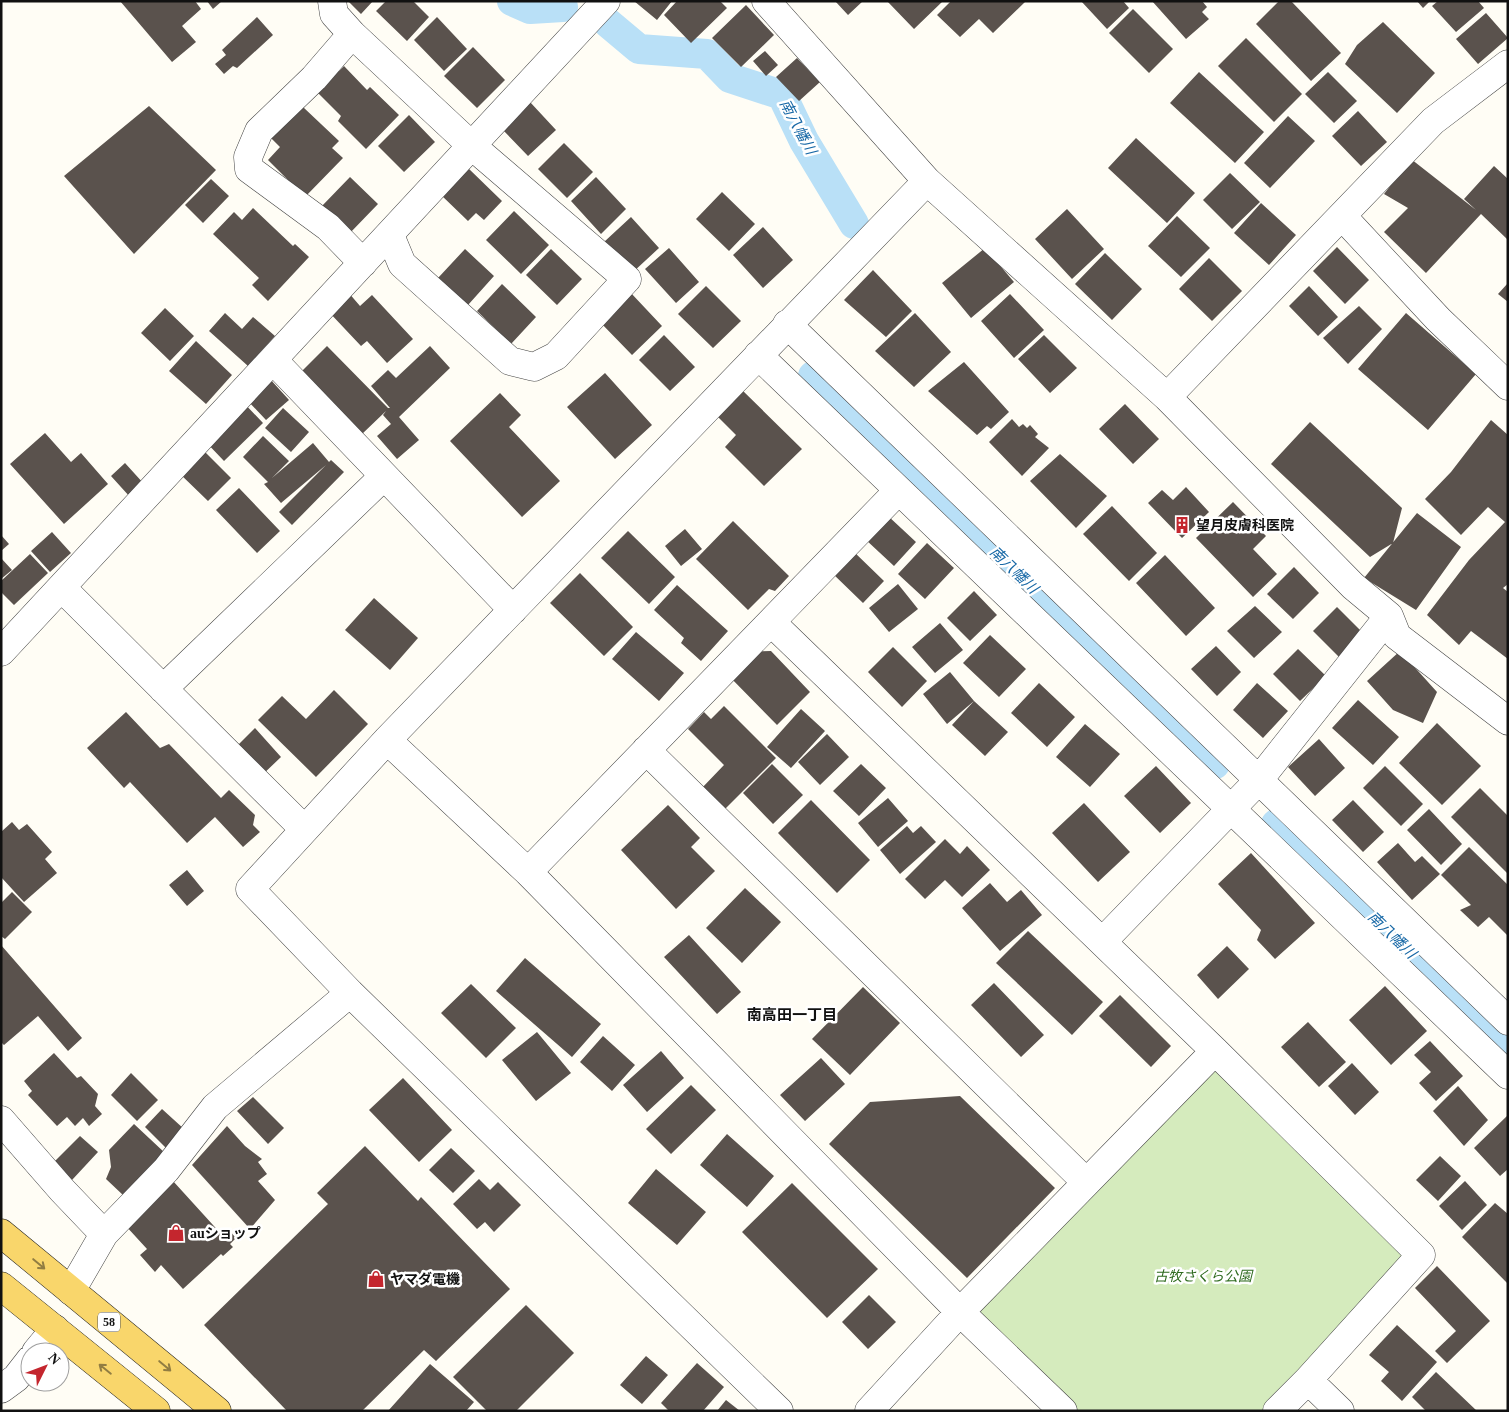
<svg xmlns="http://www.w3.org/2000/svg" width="1509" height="1412" viewBox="0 0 1509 1412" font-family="'Times New Roman','Noto Sans JP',serif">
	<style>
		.green { fill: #d5ebbd }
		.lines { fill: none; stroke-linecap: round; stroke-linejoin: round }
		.canal { stroke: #b9e0f7; stroke-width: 30 }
		.building { fill: #5a524d }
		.street-casing { stroke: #444; stroke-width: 29 }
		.primary-casing { stroke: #222; stroke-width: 29 }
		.street { stroke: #fff; stroke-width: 28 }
		.primary { stroke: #f9d66b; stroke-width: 28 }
		.oneway { stroke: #917d42 }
		.labels { text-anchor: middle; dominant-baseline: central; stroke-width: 5; stroke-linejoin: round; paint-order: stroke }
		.shield { fill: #fff; stroke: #585858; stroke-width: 1 }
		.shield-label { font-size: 12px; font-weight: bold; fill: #111 }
		.poi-label { font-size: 14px; font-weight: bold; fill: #111; stroke: #fff; text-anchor: start }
		.park-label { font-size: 14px; font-style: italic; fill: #2f6b1f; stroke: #fff }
		.water-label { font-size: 15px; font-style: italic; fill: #1768a6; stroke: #fff }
		.neighbourhood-label { font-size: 15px; font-weight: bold; fill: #111; stroke: #fff }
	</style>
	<rect width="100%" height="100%" fill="#fffdf5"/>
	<path class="green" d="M1215,1051L1421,1255L1272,1411H1063L960,1312Z"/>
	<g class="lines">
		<path class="canal" d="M512,1L530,9L563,7
			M608,23L639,49L707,54L730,78L782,95L804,141L854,224
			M813,376L1215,764
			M1276,824L1508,1046"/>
	</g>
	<path class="building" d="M120,1H195L201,9L182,26L196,42L172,62Z
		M207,1H222L213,9Z
		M348,1H373L361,14Z
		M386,1H413L429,17L407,41L376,11Z
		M634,1H672L657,20Z
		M677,1H720L727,8L691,43L664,15Z
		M835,1H863L848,15Z
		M887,1H943L914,29Z
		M951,1H1024L1025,2L993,33L979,19L960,37L937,15Z
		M1081,1H1123L1129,8L1107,29Z
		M1152,1H1202L1207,7L1202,12L1209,19L1186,39Z
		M1279,1H1291L1341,53L1311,81L1256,24Z
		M1417,1H1430L1423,8Z
		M1438,1H1478L1484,8L1456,32L1432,6Z
		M746,5L774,35L741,67L712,38Z
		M1133,9L1173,49L1149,73L1109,33Z
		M1486,13L1508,38L1478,64L1456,39Z
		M257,17L273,35L237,68L233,66L224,74L215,64L226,55L222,50Z
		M437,17L467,49L444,71L414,40Z
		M1383,22L1435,73L1397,113L1345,64L1357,45Z
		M1246,38L1302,94L1274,122L1218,66Z
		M473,47L505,80L477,108L444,76Z
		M765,51L778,65L766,76L753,61Z
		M797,58L820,82L799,101L776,77Z
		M332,65L339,71L344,66L367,90L370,87L399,115L366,149L338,121L341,116L311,86Z
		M1199,72L1264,132L1235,163L1170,103Z
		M1328,72L1357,101L1334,123L1305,94Z
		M530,102L556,130L528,156L502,129Z
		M149,106L216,170L134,254L64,176Z
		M303,107L339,141L332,148L343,158L305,197L268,160L280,147L265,132Z
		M1358,111L1387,142L1361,166L1332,136Z
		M409,115L435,142L404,172L378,146Z
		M1288,116L1315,141L1270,188L1244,163Z
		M1136,138L1195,193L1167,223L1108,168Z
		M564,143L593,172L567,198L538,169Z
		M1411,159L1476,210L1464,199L1494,166L1508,179V240L1481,214L1426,273L1384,232L1408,208L1384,194Z
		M467,167L502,201L484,220L476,213L468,221L440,194Z
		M1230,173L1260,202L1232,229L1203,200Z
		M350,177L378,204L349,234L321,207Z
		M596,177L626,209L601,234L571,201Z
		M211,179L229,196L203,223L185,205Z
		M722,192L755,224L729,251L696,219Z
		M1261,203L1296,235L1269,265L1234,233Z
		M253,208L293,246L295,244L309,257L268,301L252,285L259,278L213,234L234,212L242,220Z
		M1067,209L1104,249L1072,279L1035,239Z
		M514,211L549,245L521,274L486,240Z
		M1177,216L1210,248L1181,277L1148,246Z
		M631,217L659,248L632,273L604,242Z
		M763,227L793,260L763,288L733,255Z
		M1337,247L1369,280L1345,304L1313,271Z
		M669,248L699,282L676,303L645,269Z
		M985,248L1014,282L971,318L942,283Z
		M465,249L494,276L468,305L438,278Z
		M551,249L582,279L557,305L526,275Z
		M1105,253L1142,289L1112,320L1075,284Z
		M1209,258L1242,291L1212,321L1179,289Z
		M873,270L912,311L886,337L844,300Z
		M1508,283V302L1498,294Z
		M502,284L536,317L511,344L477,311Z
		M706,286L741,321L713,348L678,314Z
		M1309,286L1338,317L1318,336L1289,306Z
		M348,292L360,306L372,295L413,339L387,363L367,341L361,346L328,311Z
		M630,292L662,326L632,355L599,321Z
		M1010,294L1044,330L1014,358L981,321Z
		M1359,306L1382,329L1348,364L1323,338Z
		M165,308L194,336L170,361L141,333Z
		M225,313L242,329L253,317L275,336L248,366L209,331Z
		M915,313L951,352L914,387L875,351Z
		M1406,313L1476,374L1428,430L1358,369Z
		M664,335L695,367L670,391L639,360Z
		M1044,335L1077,368L1050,393L1018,359Z
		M196,341L232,375L206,404L169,371Z
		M327,346L388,408H390L371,386L388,370L396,378L430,346L450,368L399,417L419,440L397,459L377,436L391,424L383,415L386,411L361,435L300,373Z
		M964,362L1009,412L991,429L987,426L977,435L928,391Z
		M605,373L652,425L615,459L567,407Z
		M270,379L289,400L266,420L247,400Z
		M741,389L802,449L764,486L725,447L736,435L716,415Z
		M500,393L521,415L509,427L560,481L522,517L450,441Z
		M242,401L263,423L224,461L203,439Z
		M1125,404L1159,439L1133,464L1099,429Z
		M283,408L309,432L291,452L265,428Z
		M1012,419L1019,427L1023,424L1027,428L1030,425L1038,434L1035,437L1049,448L1022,476L989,442Z
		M1491,420L1508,435V584L1503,588L1508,592V659L1471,631L1459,645L1427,615L1469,560L1505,522L1488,507L1461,535L1425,499L1451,472Z
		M1310,422L1402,508L1393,543L1370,557L1271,464Z
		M45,433L71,462L81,453L108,484L64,524L10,464Z
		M263,436L289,461L272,478L313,443L329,462L331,460L344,472L292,525L279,512L326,465L281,503L264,484L268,482L243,457Z
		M201,448L231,478L208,501L178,472Z
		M1060,454L1107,496L1076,528L1030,481Z
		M125,463L144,484L130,497L111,476Z
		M1186,487L1209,512L1182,538L1148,503L1162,490L1173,500Z
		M239,488L280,531L257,553L216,510Z
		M1233,502L1266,536L1253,549L1277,574L1253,597L1196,538Z
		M1112,506L1157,553L1129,581L1083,534Z
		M1417,513L1461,547L1416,610L1364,578Z
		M887,515L916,542L894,566L865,539Z
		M733,521L789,576L775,591L769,589L748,610L696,559Z
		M685,529L702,549L681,566L665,546Z
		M628,531L675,577L649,604L601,558Z
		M52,532L71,553L50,572L31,551Z
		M1,535L9,544L1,551Z
		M927,543L954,568L925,599L898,574Z
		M852,550L884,581L863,603L831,572Z
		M30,554L48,573L14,605L1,592V581Z
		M1165,555L1215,608L1186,636L1136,583Z
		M1,558L12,570L1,579Z
		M1294,567L1319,593L1293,619L1267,594Z
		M580,573L633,627L604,656L550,603Z
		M898,584L918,609L889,632L869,608Z
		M677,585L728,631L701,661L681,643L684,638L654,610Z
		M974,591L997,615L970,641L947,618Z
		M374,598L418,638L390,670L345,630Z
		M1255,606L1282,632L1254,658L1227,631Z
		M1337,607L1366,636L1342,660L1313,631Z
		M940,623L963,650L935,673L912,647Z
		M636,632L684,673L659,701L612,659Z
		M990,635L1026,669L999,697L963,663Z
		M1216,646L1241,672L1217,696L1191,669Z
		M893,647L927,681L902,707L868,672Z
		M1298,649L1326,676L1300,701L1273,674Z
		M771,651L810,692L777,725L725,672L746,652Z
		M1400,651L1437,692L1423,723L1393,710L1367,681Z
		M950,672L974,701L1008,732L985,756L952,725L974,701L947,724L923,694Z
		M1039,683L1075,717L1047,747L1011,713Z
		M1257,683L1288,711L1263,738L1233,710Z
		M334,690L368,724L316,777L258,720L282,696L306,719Z
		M1358,700L1399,737L1373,765L1332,728Z
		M724,706L776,758L722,812L700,790L724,765L688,729L704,712L711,719Z
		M801,709L825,731L791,768L767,747Z
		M126,712L160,748L169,744L221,798L229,790L255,815L253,825L260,832L243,847L215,817L187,843L130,782L124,788L87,748Z
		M1437,723L1481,766L1442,805L1399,763Z
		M1085,724L1120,754L1090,787L1056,757Z
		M255,728L281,757L258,779L231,752Z
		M827,734L849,757L820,785L798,762Z
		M1319,739L1345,768L1315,796L1288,767Z
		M772,764L803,795L773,824L743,793Z
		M861,764L886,788L859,816L833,791Z
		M1156,766L1191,803L1160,833L1124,796Z
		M1385,766L1423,804L1401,826L1363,788Z
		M1480,788L1508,816V874L1451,817Z
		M888,798L908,821L878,847L858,823Z
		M811,800L870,860L837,893L778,833Z
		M1353,800L1384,832L1363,852L1332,820Z
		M1084,803L1130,852L1098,882L1052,833Z
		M668,805L700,838L691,847L715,871L676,909L621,850Z
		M1429,809L1462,844L1441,865L1407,830Z
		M12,822L19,830L27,824L52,852L45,859L57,873L24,902L1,877V832Z
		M907,826L913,833L921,826L936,842L900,874L880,850Z
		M945,839L960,854L967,846L990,870L962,897L945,880L925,899L905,879Z
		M1398,843L1415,862L1422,856L1440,874L1412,900L1377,862Z
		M1469,847L1508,885V936L1489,917L1478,927L1460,910L1471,905L1441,875Z
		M1251,853L1315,923L1275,959L1257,940L1261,930L1218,884Z
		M187,870L204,891L187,906L169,885Z
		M990,883L1007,902L1021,890L1042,915L1000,951L962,908Z
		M745,888L781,922L742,963L706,928Z
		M12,892L32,912L5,939L1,936V903Z
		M1028,931L1103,1002L1072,1035L996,963Z
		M689,935L741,992L717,1014L664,957Z
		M1,945L82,1038L68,1051L38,1016L4,1045L1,1042Z
		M1227,946L1249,969L1218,999L1197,975Z
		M525,958L601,1024L572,1057L496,991Z
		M994,983L1044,1035L1021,1057L971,1005Z
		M471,984L516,1028L486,1058L441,1013Z
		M1385,986L1427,1031L1391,1065L1349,1020Z
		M863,987L900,1023L850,1075L812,1039Z
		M1120,995L1171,1046L1151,1067L1099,1016Z
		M1308,1022L1346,1062L1319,1087L1281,1047Z
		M537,1032L571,1073L536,1101L502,1060Z
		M603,1036L635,1065L612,1091L580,1062Z
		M1430,1041L1463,1076L1436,1101L1419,1083L1431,1072L1414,1055Z
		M661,1051L684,1078L647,1112L623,1085Z
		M54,1053L77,1078L81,1076L98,1094L95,1106L102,1114L89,1126L83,1118L75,1126L67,1117L57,1126L28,1095L32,1091L24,1081Z
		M821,1058L845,1084L805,1121L780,1095Z
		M1352,1063L1379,1092L1355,1115L1328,1086Z
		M131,1073L158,1100L137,1121L111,1095Z
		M403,1078L452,1130L419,1162L369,1110Z
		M691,1085L716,1110L671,1154L646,1129Z
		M1458,1086L1488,1120L1464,1146L1433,1111Z
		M960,1096L1055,1188L967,1278L829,1144L870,1102Z
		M253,1097L284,1128L268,1144L237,1111Z
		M162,1109L184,1129L166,1148L145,1127Z
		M1508,1115V1169L1500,1176L1474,1148Z
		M134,1124L165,1153L124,1196L106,1179L111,1167L109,1150Z
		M227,1126L245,1146L262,1159L258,1162L267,1174L258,1181L275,1200L250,1229L192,1165Z
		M727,1134L774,1176L747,1207L700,1165Z
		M80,1136L98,1152L72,1180L54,1162Z
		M365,1146L418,1201L421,1197L510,1289L436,1361L424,1350L362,1411H287L204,1325L328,1204L317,1193Z
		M451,1148L475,1171L453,1193L429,1170Z
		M1440,1156L1461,1176L1438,1201L1416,1180Z
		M656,1169L706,1212L677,1245L628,1203Z
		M479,1179L490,1190L498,1182L521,1205L494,1232L485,1222L477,1229L453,1204Z
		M173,1181L223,1236L229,1230L236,1238L230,1244L233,1247L223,1256L221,1254L183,1289L161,1265L155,1272L140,1255L147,1249L125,1225Z
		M1465,1181L1487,1205L1462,1230L1439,1206Z
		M792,1183L878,1269L827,1318L742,1232Z
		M1495,1203L1508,1214V1284L1462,1237Z
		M1437,1266L1490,1321L1447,1363L1435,1351L1456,1331L1415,1288Z
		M869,1295L896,1322L868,1349L842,1322Z
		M526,1305L574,1353L516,1411H487L453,1377Z
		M1397,1325L1437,1362L1402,1401L1381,1381L1389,1372L1369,1355Z
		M646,1356L668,1375L642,1404L620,1385Z
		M697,1363L724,1387L703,1411H669L661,1403Z
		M430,1364L474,1402L466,1411H388Z
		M1436,1372L1477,1411H1426L1412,1397Z
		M726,1400L740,1411H717Z"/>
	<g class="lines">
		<g class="street-casing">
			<path id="street" d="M332,1L334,14L352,34
				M766,1L927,181L1167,397L1353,586L1389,616L1397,636L1508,721
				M1342,216L1438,319L1508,386
				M363,263L328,227L249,169L248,157L259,131L314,78L352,34L472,146L627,279L556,356L534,367L510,361L402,264L390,235
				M787,324L1508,1021
				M758,355L1508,1075
				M273,360L513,610
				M1167,397L1433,121L1508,64
				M62,588L304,829
				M771,622L1215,1051L1421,1255L1308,1380L1277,1411
				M1,652L606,1
				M163,689L383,477
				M387,740L528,872L960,1312L1063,1411
				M646,750L1086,1182
				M528,872L898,491
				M1103,941L1258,781L1389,616
				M1,1120L62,1190L104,1234
				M71,1291L104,1234L166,1170L215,1107L350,993
				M36,1352L55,1329
				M1308,1380L1340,1411
				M1,1389L16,1378L30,1360
				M779,1411L350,993L250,889L387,740L927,181
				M869,1411L960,1312L1215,1051"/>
		</g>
		<g class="primary-casing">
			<path id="primary" d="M1,1233L217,1411
				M1,1286L156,1411"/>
		</g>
		<use href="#street" class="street"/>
		<use href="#primary" class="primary"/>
	</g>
	<defs><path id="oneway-shaft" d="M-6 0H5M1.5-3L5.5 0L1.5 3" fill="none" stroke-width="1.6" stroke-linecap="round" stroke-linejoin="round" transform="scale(1.25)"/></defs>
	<g class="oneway">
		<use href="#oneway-shaft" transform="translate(39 1264) rotate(40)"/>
		<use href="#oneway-shaft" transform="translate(165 1366) rotate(40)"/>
		<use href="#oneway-shaft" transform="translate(105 1369) rotate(-141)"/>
	</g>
	<defs>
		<g id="building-bare" transform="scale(1.35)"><path d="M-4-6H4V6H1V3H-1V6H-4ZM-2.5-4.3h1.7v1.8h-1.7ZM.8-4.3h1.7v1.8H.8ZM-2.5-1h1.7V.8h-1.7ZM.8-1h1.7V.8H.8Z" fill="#c4262e" stroke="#fff" stroke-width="2.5" paint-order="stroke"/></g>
		<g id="shop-bare" transform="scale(1.35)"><path d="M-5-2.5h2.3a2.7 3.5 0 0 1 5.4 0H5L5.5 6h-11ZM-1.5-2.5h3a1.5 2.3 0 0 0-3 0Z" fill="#c4262e" stroke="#fff" stroke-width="2.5" paint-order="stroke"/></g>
	</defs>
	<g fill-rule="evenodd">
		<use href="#building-bare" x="1182" y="525"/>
		<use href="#shop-bare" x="176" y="1233"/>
		<use href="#shop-bare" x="376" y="1279"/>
	</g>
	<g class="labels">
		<rect class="shield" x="98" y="1312.5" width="22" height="19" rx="4"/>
		<g class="shield-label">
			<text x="109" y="1322">58</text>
		</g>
		<g class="poi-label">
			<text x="1196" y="525">望月皮膚科医院</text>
			<text x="190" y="1233">auショップ</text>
			<text x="390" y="1279">ヤマダ電機</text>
		</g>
		<g class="park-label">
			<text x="1203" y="1276">古牧さくら公園</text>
		</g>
		<g class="water-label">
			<text transform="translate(798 127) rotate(62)">南八幡川</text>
			<text transform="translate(1014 570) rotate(44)">南八幡川</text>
			<text transform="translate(1392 935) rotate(44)">南八幡川</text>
		</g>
		<g class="neighbourhood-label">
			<text x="792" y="1015">南高田一丁目</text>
		</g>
	</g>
	<rect width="1509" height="1412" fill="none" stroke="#111111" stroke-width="5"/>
	<g transform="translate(45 1367) rotate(48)"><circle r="24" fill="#ffffff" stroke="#a0a0a0"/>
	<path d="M0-4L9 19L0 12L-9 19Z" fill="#c4262e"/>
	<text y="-8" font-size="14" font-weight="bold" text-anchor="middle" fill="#111111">N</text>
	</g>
</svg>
